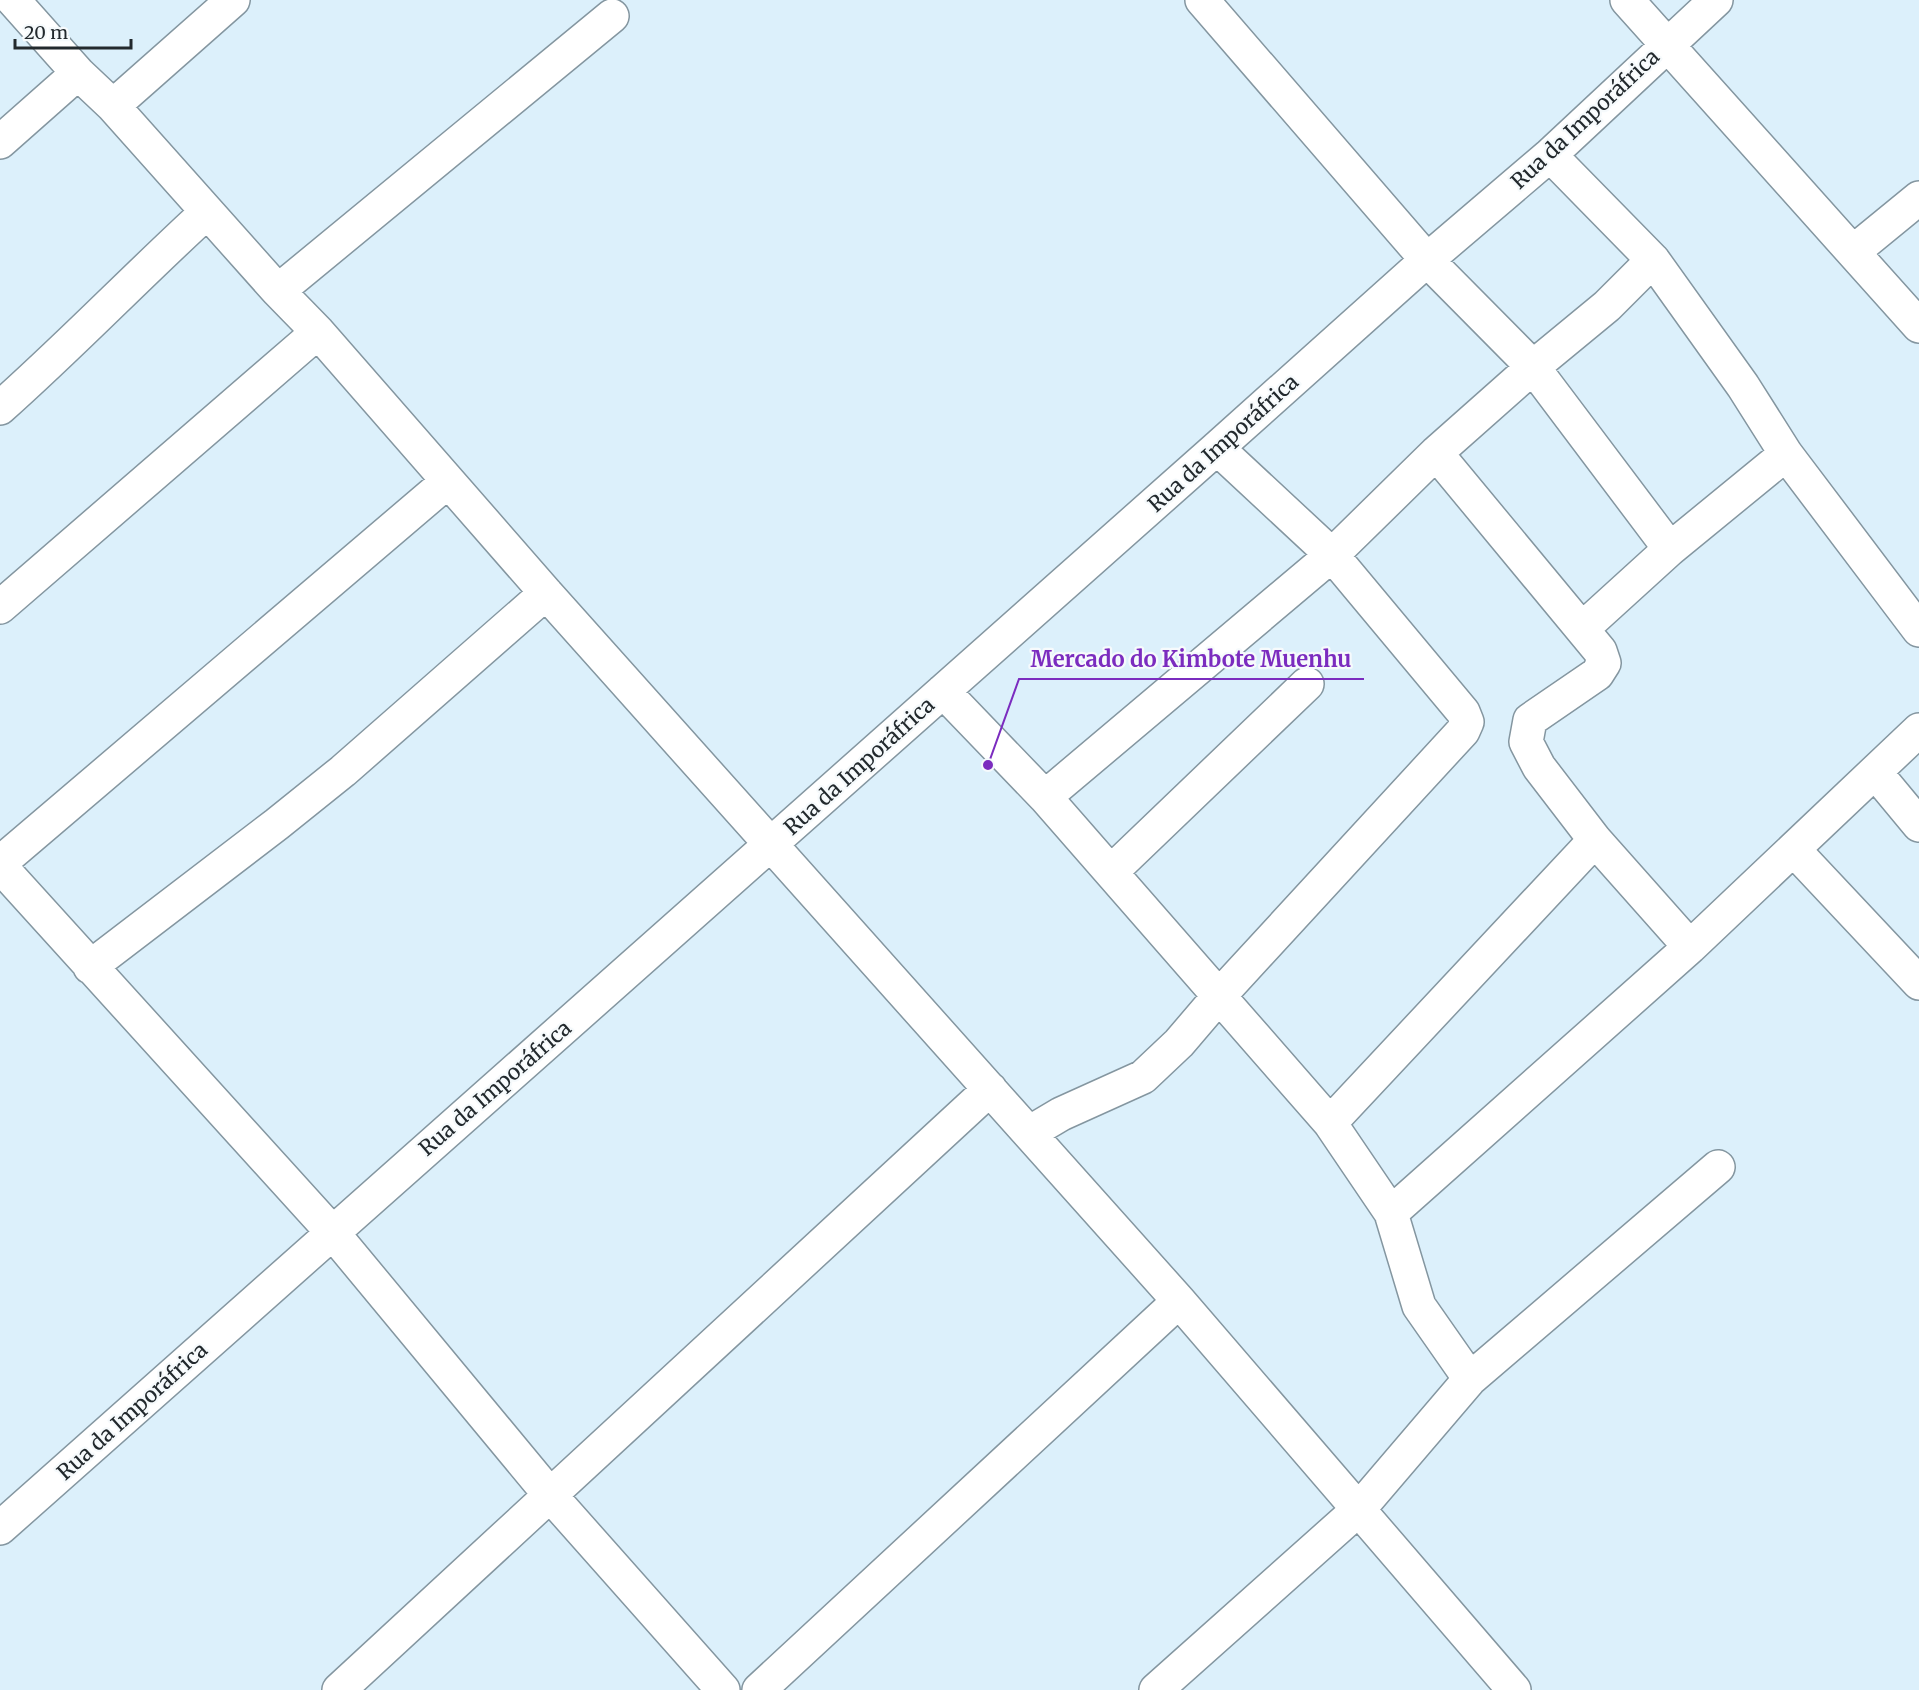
<svg xmlns="http://www.w3.org/2000/svg" width="1919" height="1690" viewBox="0 0 1919 1690" font-family="Merriweather,serif">
	<style>
		.lines { fill: none; stroke-linecap: round; stroke-linejoin: round }
		.street-casing { stroke: #8496a0; stroke-width: 36 }
		.street { stroke: #fff; stroke-width: 33 }
		.labels { text-anchor: middle; dominant-baseline: central; stroke-width: 4.5; stroke-linejoin: round; paint-order: stroke }
		.street-label { font-size: 21px; fill: #22292d; stroke: #f6fafc }
		.leader { fill: none; stroke: #7b2cbf; stroke-width: 2 }
		.callout-dot { fill: #7b2cbf; stroke: #f6fafc; stroke-width: 2 }
		.callout-label { font-size: 22px; text-anchor: middle; font-weight: bold; fill: #7b2cbf; stroke: #f6fafc; stroke-width: 4.5; stroke-linejoin: round; paint-order: stroke }
	</style>
	<rect width="100%" height="100%" fill="#dcf0fb"/>
	<g class="lines">
		<g class="street-casing">
			<path id="street" d="M13,0L78,73L113,106L278,291L318,332L546,593L1179,1301L1514,1690
				M1202,0L1427,260L1533,367L1670,549
				M1627,0L1919,326
				M113,106L233,0
				M0,142L78,73
				M1550,155L1653,260L1743,386L1786,454L1919,630
				M1853,252L1919,198
				M278,291L612,16
				M0,408C71,345 137,276 207,212
				M1436,453L1600,651L1604,663L1597,674L1530,720L1526,742L1539,767L1595,840L1690,947
				M0,607L318,332
				M1582,629L1670,549L1786,454
				M943,691L1045,797L1330,1123L1391,1213L1419,1306L1470,1379
				M1875,772L1919,825
				M1045,797L1332,555L1436,453L1533,367L1607,306L1653,260
				M1794,850L1919,983
				M0,863L447,482
				M0,866L332,1232L550,1495L723,1690
				M1111,872L1307,684
				M90,967L277,824L343,771L546,593
				M1330,1123L1595,840
				M1029,1133L1061,1114L1143,1077L1179,1043L1220,995L1463,731L1467,722L1463,712L1332,555L1217,448
				M1391,1213L1690,947L1919,730
				M0,1528L1217,448L1427,260L1550,155L1716,0
				M339,1690L990,1089
				M759,1690L1179,1301
				M1156,1690L1359,1509L1470,1379L1718,1167"/>
		</g>
		<use href="#street" class="street"/>
	</g>
	<g class="labels">
		<g class="street-label">
			<text transform="translate(1585 119) rotate(-43)">Rua da Imporáfrica</text>
			<text transform="translate(1223 443) rotate(-42)">Rua da Imporáfrica</text>
			<text transform="translate(859 766) rotate(-42)">Rua da Imporáfrica</text>
			<text transform="translate(495 1088) rotate(-41)">Rua da Imporáfrica</text>
			<text transform="translate(132 1411) rotate(-42)">Rua da Imporáfrica</text>
		</g>
	</g>
	<path class="leader" d="M988 765L1019 679H1364"/>
	<circle class="callout-dot" cx="988" cy="765" r="6"/>
	<g class="callout-label">
		<text x="1191" y="667">Mercado do Kimbote Muenhu</text>
	</g>
	<path d="M15 39v9h116v-9" fill="none" stroke="#22292d" stroke-width="3"/>
	<text x="24" y="39" font-size="18" fill="#22292d" stroke="#f6fafc" stroke-width="4.5" paint-order="stroke">20 m</text>
</svg>
